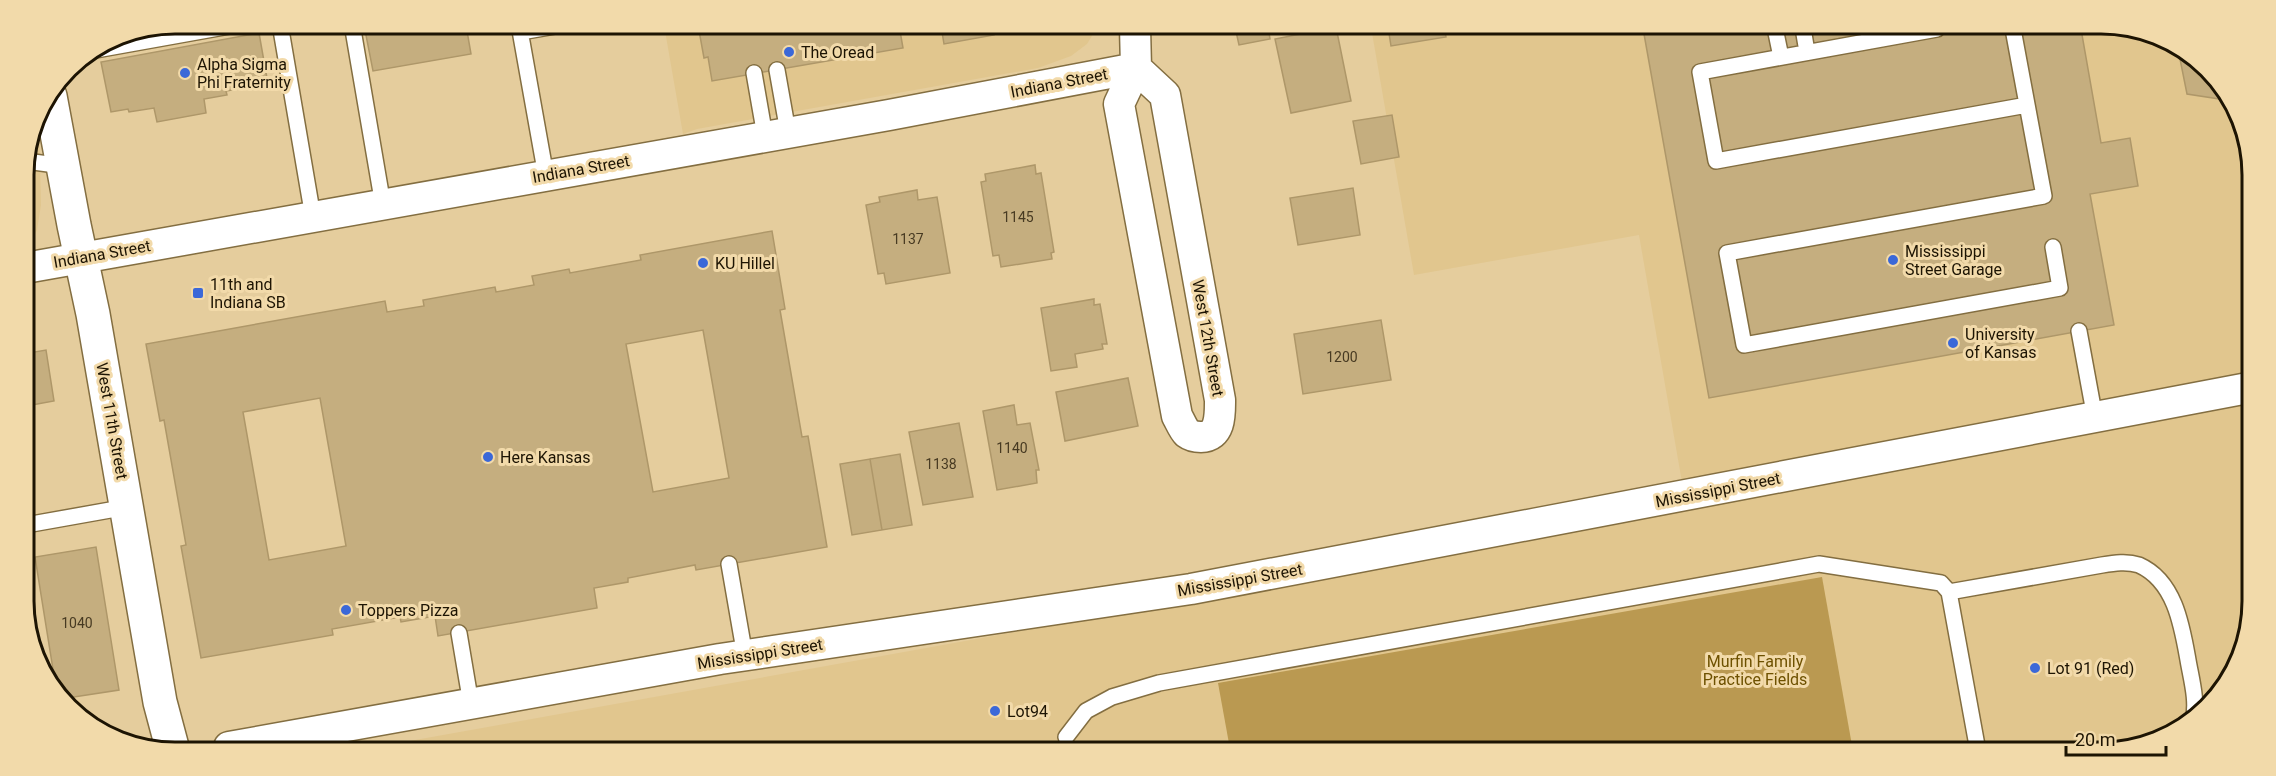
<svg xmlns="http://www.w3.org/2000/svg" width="2276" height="776" viewBox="0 0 2276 776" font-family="Roboto,sans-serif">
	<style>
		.built { fill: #e1c68e }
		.green { fill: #ba9951 }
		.building { fill: #c5ae7f; stroke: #ae9769; stroke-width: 1.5; fill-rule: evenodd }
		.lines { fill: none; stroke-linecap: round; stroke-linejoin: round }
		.service-casing { stroke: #836e41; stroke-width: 18 }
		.minor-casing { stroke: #836e41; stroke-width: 33 }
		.tertiary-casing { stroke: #836e41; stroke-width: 36 }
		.service { stroke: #fff; stroke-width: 15 }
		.minor { stroke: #fff; stroke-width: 30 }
		.tertiary { stroke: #fff; stroke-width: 33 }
		.poi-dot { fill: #3b68d8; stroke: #f2daaa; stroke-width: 2 }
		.labels { text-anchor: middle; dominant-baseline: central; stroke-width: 6; stroke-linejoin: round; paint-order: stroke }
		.number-label { font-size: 14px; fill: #473a22 }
		.poi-label { font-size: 16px; fill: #1d1403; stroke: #f2daaa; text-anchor: start }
		.street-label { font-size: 16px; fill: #1d1403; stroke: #f2daaa }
		.park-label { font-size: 16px; fill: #6e5100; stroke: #f2daaa }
		.rim { fill: none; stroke: #1d1403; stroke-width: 3 }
	</style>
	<rect width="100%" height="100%" fill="#e5cd9d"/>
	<path class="built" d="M664,25L1098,26L1087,44L1071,56L1038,68L697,129L683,134Z
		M1371,27L2140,29L2214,75L2249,147L2247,640L2227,684L2193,720L2110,752L376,747L1687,511L1639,235L1414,275Z
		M37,115L39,127L41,205L37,230L33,238L25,244L24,166Z"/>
	<path class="green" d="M1822,577L1853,751L1230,749L1218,683Z"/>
	<path class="building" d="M364,25H466L471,54L373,71Z
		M698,25L928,26L900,31L903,48L712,81L708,57L704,58Z
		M941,26H1012L993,30L994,35L944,44Z
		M1235,27H1268L1270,39L1239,45Z
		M1336,27L1351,101L1291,113L1275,39Z
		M1388,27H1444L1446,37L1391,46Z
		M1679,28L2081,29L2101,143L2130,138L2138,186L2090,194L2114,325L1709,398L1644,34Z
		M259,33L268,84L226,91L227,95L204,99L206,113L157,122L154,108L129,112L128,109L111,112L101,62Z
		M2179,54L2214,75L2226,100L2187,94Z
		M1392,115L1399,157L1361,164L1353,121Z
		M1035,165L1036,174L1041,173L1054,252L1051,253L1052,259L1001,267L999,255L993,256L981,182L986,181L985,174Z
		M1353,188L1360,235L1298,245L1290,198Z
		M917,190L918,200L937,197L950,273L886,284L884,273L878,274L866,205L880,202L879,197Z
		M772,231L785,309L780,310L802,437L808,436L827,547L696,570L695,565L628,578V582L594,588L597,608L438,636L435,616L401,622L400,617L332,629L333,635L201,658L181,546L186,545L164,420L160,421L146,344L385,301L387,312L424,306L423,300L495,287L496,292L534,285L532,276L569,269L570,273L641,260L640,255ZM703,330L729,478L653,492L626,344ZM320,398L346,546L269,560L243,412Z
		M1094,299V305L1100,304L1107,344H1102L1103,349L1075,354L1077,367L1051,371L1041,308Z
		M1381,320L1391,380L1303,394L1294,334Z
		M27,342L29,353L46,350L54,401L26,406L25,343Z
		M1128,378L1138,426L1065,441L1056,392Z
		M1014,405L1017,425L1030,423L1039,470H1036L1037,483L997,490L983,411Z
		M959,423L973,497L923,505L909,432Z
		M900,454L912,525L882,530L870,459Z
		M870,459L882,530L852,535L840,464Z
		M96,547L119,690L61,699L56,688L35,557Z"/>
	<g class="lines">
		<g class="service-casing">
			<path id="service" d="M280,24L313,217
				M352,24L383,205
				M519,25L546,176
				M1775,28L1781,57
				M1803,28L1807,52
				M1937,29L1700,72L1716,161L2027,105
				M2013,29L2044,196L1727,253L1744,345L2060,288L2053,247
				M521,32L561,25
				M96,50L241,24
				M777,70L788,132
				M754,73L765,136
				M26,161L63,166
				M2079,331L2095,418
				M26,525L127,507
				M729,564L745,656
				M459,633L471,704
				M1066,737L1086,711L1112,697L1159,683L1819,564L1941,583L1949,592
				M1978,751L1949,592L2102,565C2114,563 2127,561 2139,565C2175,581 2182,626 2188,660C2191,678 2198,702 2193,720"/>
		</g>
		<g class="minor-casing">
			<path id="minor" d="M1135,27L1136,68L1119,104L1177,416C1180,421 1183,429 1187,433C1191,436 1197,437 1201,437C1221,437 1220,414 1220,400L1165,95L1136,68
				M25,268L889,115L1136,68
				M229,747L720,659L1191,589L2248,388"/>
		</g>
		<g class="tertiary-casing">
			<path id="tertiary" d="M50,96L74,225L93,314L160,702L172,747"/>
		</g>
		<use href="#service" class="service"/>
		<use href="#minor" class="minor"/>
		<use href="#tertiary" class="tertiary"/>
	</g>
	<g class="poi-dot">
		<circle cx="789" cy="52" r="6"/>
		<circle cx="185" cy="73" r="6"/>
		<circle cx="1893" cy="260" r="6"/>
		<circle cx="703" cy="263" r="6"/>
		<rect x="192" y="287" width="12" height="12" rx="3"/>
		<circle cx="1953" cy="343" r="6"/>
		<circle cx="488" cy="457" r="6"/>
		<circle cx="346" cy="610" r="6"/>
		<circle cx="2035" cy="668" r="6"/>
		<circle cx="995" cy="711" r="6"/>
	</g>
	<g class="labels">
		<g class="number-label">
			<text x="1018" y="217">1145</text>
			<text x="908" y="239">1137</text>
			<text x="1342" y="357">1200</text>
			<text x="1012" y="448">1140</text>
			<text x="941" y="464">1138</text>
			<text x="77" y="623">1040</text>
		</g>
		<g class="poi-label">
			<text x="801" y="52">The Oread</text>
			<text x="197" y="64">Alpha Sigma<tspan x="197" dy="18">Phi Fraternity</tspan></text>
			<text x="1905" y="251">Mississippi<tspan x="1905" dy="18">Street Garage</tspan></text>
			<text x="715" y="263">KU Hillel</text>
			<text x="210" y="284">11th and<tspan x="210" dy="18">Indiana SB</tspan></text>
			<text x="1965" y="334">University<tspan x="1965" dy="18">of Kansas</tspan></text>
			<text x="500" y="457">Here Kansas</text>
			<text x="358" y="610">Toppers Pizza</text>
			<text x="2047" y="668">Lot 91 (Red)</text>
			<text x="1007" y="711">Lot94</text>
		</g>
		<g class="street-label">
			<text transform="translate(1059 83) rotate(-11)">Indiana Street</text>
			<text transform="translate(581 169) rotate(-10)">Indiana Street</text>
			<text transform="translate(102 254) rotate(-10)">Indiana Street</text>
			<text transform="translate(1208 338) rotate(80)">West 12th Street</text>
			<text transform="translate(112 421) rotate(80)">West 11th Street</text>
			<text transform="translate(1718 490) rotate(-11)">Mississippi Street</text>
			<text transform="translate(1240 580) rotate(-10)">Mississippi Street</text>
			<text transform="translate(760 654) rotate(-9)">Mississippi Street</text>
		</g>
		<g class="park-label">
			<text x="1755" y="661">Murfin Family<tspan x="1755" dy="18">Practice Fields</tspan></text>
		</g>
	</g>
	<path d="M0 0H2276V776H0ZM175 34H2101A141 141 0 0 1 2242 175V601A141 141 0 0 1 2101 742H175A141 141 0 0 1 34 601V175A141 141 0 0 1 175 34Z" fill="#f2daaa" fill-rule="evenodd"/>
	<path class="rim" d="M175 34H2101A141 141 0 0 1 2242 175V601A141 141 0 0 1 2101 742H175A141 141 0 0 1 34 601V175A141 141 0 0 1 175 34Z"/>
	<path d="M2066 746v9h100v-9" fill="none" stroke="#1d1403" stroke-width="3"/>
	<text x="2075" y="746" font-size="18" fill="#1d1403" stroke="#f2daaa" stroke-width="4.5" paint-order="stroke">20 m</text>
</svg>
